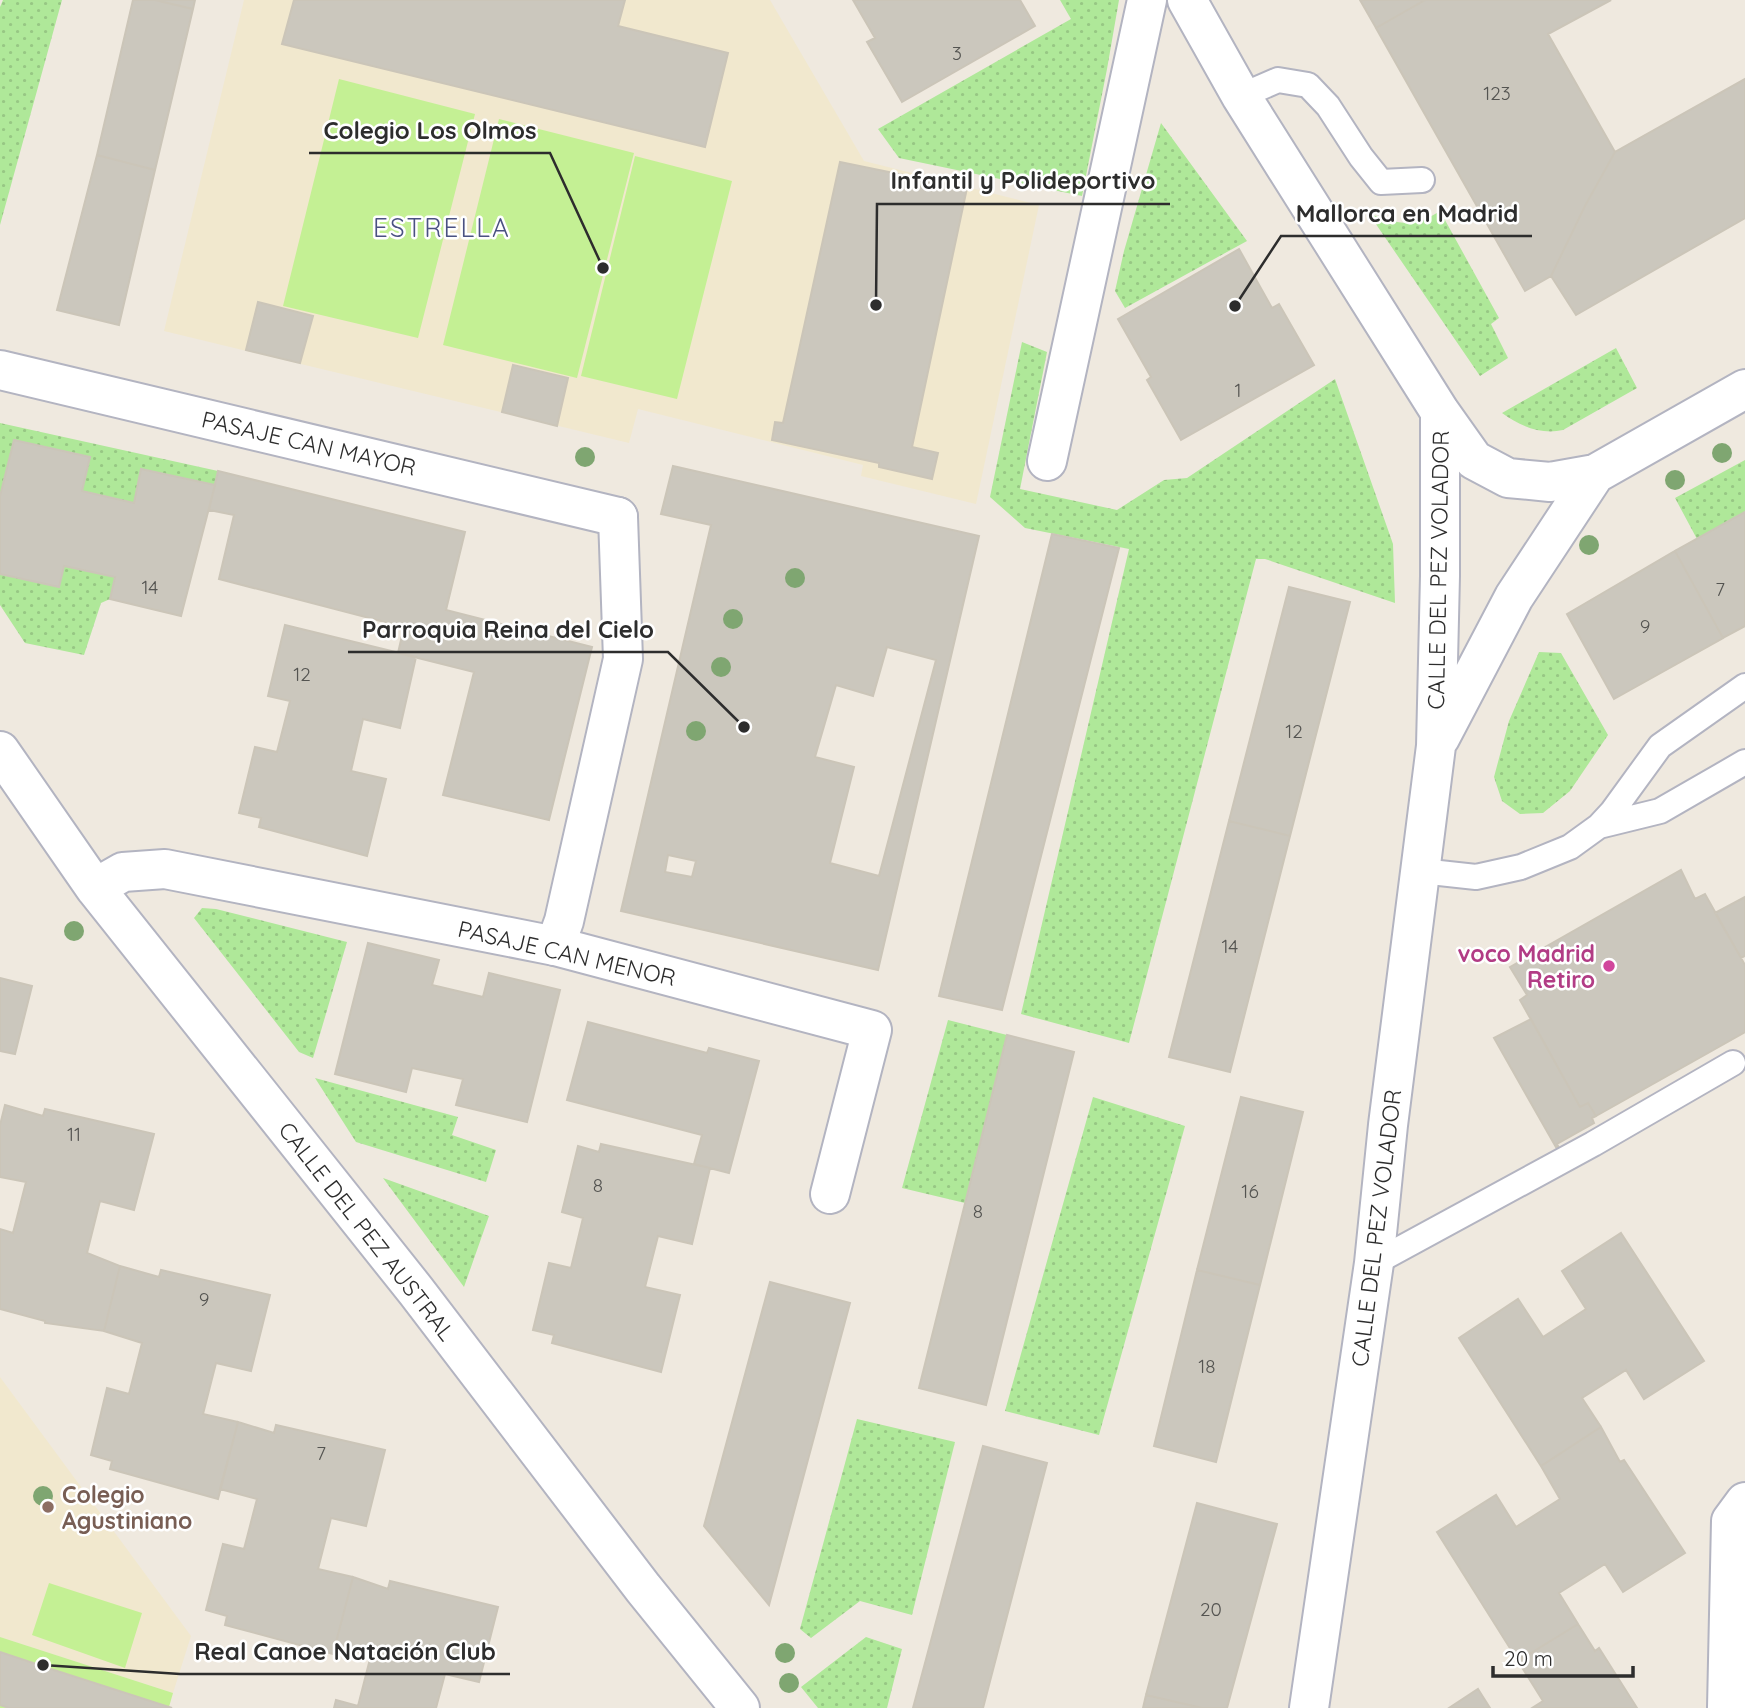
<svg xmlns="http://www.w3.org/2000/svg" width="1745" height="1708" viewBox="0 0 1745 1708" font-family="Quicksand,sans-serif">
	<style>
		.education { fill: #f1e8ce }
		.garden { fill: url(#garden-dots) }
		.pitch { fill: #c4f094 }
		.building { fill: #cbc7bd; stroke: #cbc5b8; stroke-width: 2; fill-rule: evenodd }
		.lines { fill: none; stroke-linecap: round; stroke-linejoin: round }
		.service-casing { stroke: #b3b4c1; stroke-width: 28 }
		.pedestrian-casing { stroke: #b3b4c1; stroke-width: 42 }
		.minor-casing { stroke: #b3b4c1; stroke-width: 42 }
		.service { stroke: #fff; stroke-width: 24 }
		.pedestrian { stroke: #fff; stroke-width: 38 }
		.minor { stroke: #fff; stroke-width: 38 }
		.tree { fill: #7fa671 }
		.hotel-dot { fill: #d1479c; stroke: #fff; stroke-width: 2.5 }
		.education-dot { fill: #8d6e63; stroke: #fff; stroke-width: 2.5 }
		.labels { text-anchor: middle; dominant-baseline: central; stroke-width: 5; stroke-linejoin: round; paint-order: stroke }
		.number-label { font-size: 19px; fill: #545451 }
		.street-label { font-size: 23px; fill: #2d2d2d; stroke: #fff }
		.hotel-label { font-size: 23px; font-weight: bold; fill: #b23c85; stroke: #fff; text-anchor: end }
		.education-label { font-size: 23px; font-weight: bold; fill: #785e54; stroke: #fff; text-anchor: start }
		.quarter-label { font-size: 26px; letter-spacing: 2px; fill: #4a5181; stroke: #fff }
		.leader { fill: none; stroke: #2d2d2d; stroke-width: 2.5 }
		.callout-dot { fill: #2d2d2d; stroke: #fff; stroke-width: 2.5 }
		.callout-label { font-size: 24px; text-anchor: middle; font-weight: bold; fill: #2d2d2d; stroke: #fff; stroke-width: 5; stroke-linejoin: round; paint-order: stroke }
	</style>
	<defs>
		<pattern id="garden-dots" width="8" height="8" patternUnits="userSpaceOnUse" patternTransform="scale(1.75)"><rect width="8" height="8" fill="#afe899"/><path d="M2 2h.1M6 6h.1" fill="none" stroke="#97c784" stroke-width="1.8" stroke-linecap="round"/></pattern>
	</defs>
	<rect width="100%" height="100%" fill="#efe9df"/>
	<path class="education" d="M244,0H770L864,161L1039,205L976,504L861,476L863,465L638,409L629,443L164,331Z
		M0,1377L191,1636L173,1693L0,1637Z"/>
	<path class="garden" d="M3,0H62L0,225V7Z
		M1060,0H1119L1107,69L1082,196L899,158L878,129L1071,19Z
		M1161,123L1247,241L1125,308L1115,291L1124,251Z
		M1440,211L1499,318L1491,324L1508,358L1480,376L1369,214C1400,223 1411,230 1440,211Z
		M1022,342L1047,352L1020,489L1117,510L1164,480L1187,478L1335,379L1393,544L1395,603L1265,559H1256L1129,1043L1021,1014L1129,549L1025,528L990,497Z
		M1616,348L1637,388L1563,430C1541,435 1520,426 1502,413Z
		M0,423L218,471L215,485L141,469L134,503L82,491L90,457L14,440L0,496Z
		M1745,460V512L1697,539L1675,498Z
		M64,566L115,577L110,599L101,603L84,655L25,643L0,605V574L59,587Z
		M1539,652L1561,653L1608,735L1570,791L1543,813L1520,814L1502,801L1494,777L1509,721Z
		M202,908L216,909L347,942L313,1058L299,1052L194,918Z
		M948,1020L1007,1035L965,1203L902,1188Z
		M315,1078L458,1117L452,1135L496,1150L486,1182L356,1142Z
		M1093,1097L1185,1126L1099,1435L1005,1411Z
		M383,1178L489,1216L464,1287Z
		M857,1419L955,1442L912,1615L860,1601L811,1638L800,1629Z
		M866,1637L902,1649L887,1708H818L801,1687Z"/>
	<path class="pitch" d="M339,79L475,114L418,338L283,306Z
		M499,119L634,153L577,378L443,345Z
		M635,156L732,181L677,399L581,376Z
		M49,1583L142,1613L125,1668L32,1635Z
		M0,1637L173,1693L169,1707L172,1708H0Z"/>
	<path class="building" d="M133,0H155L193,9L155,170L97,155Z
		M155,0H195L193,9Z
		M294,0H625L618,26L728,53L705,147L282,44Z
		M853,0H1020L1035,26L902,102L867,42L875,38Z
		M1360,0H1425L1376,28Z
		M1425,0H1611L1548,34L1615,152L1585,206L1551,276L1525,291L1376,28Z
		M1745,79V218L1576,315L1551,276L1585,206L1615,152Z
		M97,155L155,170L119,325L57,310Z
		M840,162L967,188L912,447L938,453L932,479L879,467V463L772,440L775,422L783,423Z
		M1239,249L1272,308L1279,304L1314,365L1181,440L1147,380L1151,377L1118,319Z
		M258,302L313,316L300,363L246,350Z
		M513,365L568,378L557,426L502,412Z
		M14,440L90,457L82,491L134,503L141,469L215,485L181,616L110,599L115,577L64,566L59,587L0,574V496Z
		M673,466L979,536L878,970L621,911L711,525L661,514ZM887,647L936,660L879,876L830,863L854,767L815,757L836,685L873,696ZM668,855L696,861L692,877L665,872Z
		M218,471L465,532L446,610L592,647L549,820L443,795L474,672L398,653L404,627L219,579L234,515L209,510Z
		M1745,512V626L1723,638L1675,551Z
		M1052,534L1119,548L1002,1010L939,996Z
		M1675,551L1723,638L1614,699L1567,614Z
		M1289,587L1350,602L1290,836L1229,821Z
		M285,625L416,657L400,728L363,719L351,771L386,779L367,856L259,827L261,818L239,813L255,747L277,752L290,701L268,696Z
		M1229,821L1290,836L1230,1072L1169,1057Z
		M1681,870L1695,899L1705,894L1745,965V1032L1596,1116L1588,1103L1580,1107L1520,1000L1527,995L1510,967Z
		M1745,897V956L1741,958L1715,913Z
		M368,943L439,960L432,985L483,997L489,973L560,990L527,1122L456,1105L463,1079L412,1068L406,1092L335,1074Z
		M0,978L32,986L15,1054L0,1051Z
		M1531,1019L1580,1107L1588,1103L1596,1116L1592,1118L1594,1123L1557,1144L1559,1148L1557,1149L1494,1038Z
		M588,1022L707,1053L709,1048L759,1061L729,1173L694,1164L702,1135L567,1100Z
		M1007,1035L1074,1052L986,1405L919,1388Z
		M1241,1097L1303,1112L1260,1285L1197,1270Z
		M5,1105L43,1116L45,1109L154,1134L134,1210L100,1201L87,1253L120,1266L104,1331L45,1323V1321L0,1309V1229L13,1233L26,1182L0,1177V1125Z
		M601,1144L710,1168L692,1244L658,1236L645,1287L680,1295L661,1372L552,1343L554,1335L533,1330L549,1263L571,1268L583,1218L562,1212L578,1146L599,1152Z
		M1621,1233L1704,1361L1644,1399L1626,1370L1582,1398L1601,1427L1541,1466L1459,1338L1518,1299L1543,1337L1586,1309L1562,1271Z
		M120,1266L159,1277L161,1270L270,1295L251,1371L216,1363L203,1414L238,1422L218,1499L110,1469L112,1461L91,1455L107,1388L129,1394L142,1343L104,1331Z
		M1197,1270L1260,1285L1216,1462L1154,1446Z
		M770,1282L850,1303L769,1605L704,1526Z
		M238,1422L274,1433L276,1425L385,1450L366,1526L331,1518L318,1569L353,1577L333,1654L225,1625L227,1616L206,1610L223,1544L244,1549L257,1499L220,1489Z
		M1601,1427L1620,1462L1624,1460L1685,1553L1623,1592L1605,1564L1559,1593L1578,1624L1518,1661L1437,1532L1496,1495L1516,1527L1560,1499L1541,1466Z
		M983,1446L1047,1463L983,1708H913Z
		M1197,1503L1277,1524L1227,1708H1202L1146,1695Z
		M353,1577L388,1589L390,1581L498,1607L479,1682L445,1674L436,1708H334L336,1700L358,1706L371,1655L335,1646Z
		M1578,1624L1595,1651L1599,1648L1637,1708H1532L1543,1701L1518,1661Z
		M0,1652L54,1670L172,1708H9L0,1705Z
		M1478,1689L1490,1708H1449Z
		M1146,1695L1202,1708H1143Z"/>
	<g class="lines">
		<g class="service-casing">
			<path id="service" d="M1241,96L1278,80L1308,85L1328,106L1361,157L1381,182L1422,180
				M1599,826L1660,811L1745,762
				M1421,871L1476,877L1521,867L1570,847L1599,826L1612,812L1660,746L1745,686
				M1374,1263L1593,1144L1733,1063"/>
		</g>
		<g class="pedestrian-casing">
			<path id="pedestrian" d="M555,946L564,921L623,659L618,517"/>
		</g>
		<g class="minor-casing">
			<path id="minor" d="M1187,0L1241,96L1440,412L1474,460L1508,478L1550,482L1595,474L1745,389
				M0,370L618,517
				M1047,461L1147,0
				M1440,738L1514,597L1595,474
				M0,751L95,888L416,1291L643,1588L740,1708
				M95,888L123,872L165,869L555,946L872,1030L830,1194
				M1309,1708L1374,1263L1388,1125L1436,746L1440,576V412
				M1727,1708L1731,1521L1745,1502"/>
		</g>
		<use href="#service" class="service"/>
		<use href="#pedestrian" class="pedestrian"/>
		<use href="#minor" class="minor"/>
	</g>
	<g class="tree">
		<circle cx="1722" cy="453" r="10"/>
		<circle cx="585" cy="457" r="10"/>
		<circle cx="1675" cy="480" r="10"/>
		<circle cx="1589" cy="545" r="10"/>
		<circle cx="795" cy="578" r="10"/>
		<circle cx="733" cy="619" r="10"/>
		<circle cx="721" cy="667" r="10"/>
		<circle cx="696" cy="731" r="10"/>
		<circle cx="74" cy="931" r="10"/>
		<circle cx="43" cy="1496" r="10"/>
		<circle cx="785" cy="1653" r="10"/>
		<circle cx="789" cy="1683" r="10"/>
	</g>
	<circle class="hotel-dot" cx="1609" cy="966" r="7"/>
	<circle class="education-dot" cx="48" cy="1507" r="7"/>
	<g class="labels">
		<g class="number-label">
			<text x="957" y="53">3</text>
			<text x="1497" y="93">123</text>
			<text x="1238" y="390">1</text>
			<text x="150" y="587">14</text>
			<text x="1720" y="589">7</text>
			<text x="1645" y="626">9</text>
			<text x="302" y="674">12</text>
			<text x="1294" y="731">12</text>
			<text x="1230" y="946">14</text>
			<text x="74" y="1134">11</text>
			<text x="598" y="1185">8</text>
			<text x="1250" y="1191">16</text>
			<text x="978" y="1211">8</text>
			<text x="204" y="1299">9</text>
			<text x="1207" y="1366">18</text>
			<text x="321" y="1453">7</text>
			<text x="1211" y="1609">20</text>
		</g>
		<g class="street-label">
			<text transform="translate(309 443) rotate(13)">PASAJE CAN MAYOR</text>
			<text transform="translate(1438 570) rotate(-89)">CALLE DEL PEZ VOLADOR</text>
			<text transform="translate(567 953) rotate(13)">PASAJE CAN MENOR</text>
			<text transform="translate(1376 1228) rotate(-83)">CALLE DEL PEZ VOLADOR</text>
			<text transform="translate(367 1231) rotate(52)">CALLE DEL PEZ AUSTRAL</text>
		</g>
		<g class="hotel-label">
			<text x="1595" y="953">voco Madrid<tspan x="1595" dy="26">Retiro</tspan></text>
		</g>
		<g class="education-label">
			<text x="62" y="1494">Colegio<tspan x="62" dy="26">Agustiniano</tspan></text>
		</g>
		<g class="quarter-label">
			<text x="442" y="227">ESTRELLA</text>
		</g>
	</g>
	<path class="leader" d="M603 268L550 153H309M876 305L877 204H1170M1235 306L1281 236H1532M744 727L668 652H348M43 1665L180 1674H510"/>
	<g class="callout-dot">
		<circle cx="603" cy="268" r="7"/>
		<circle cx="876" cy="305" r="7"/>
		<circle cx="1235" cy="306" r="7"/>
		<circle cx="744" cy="727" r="7"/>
		<circle cx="43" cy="1665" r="7"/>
	</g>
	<g class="callout-label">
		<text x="430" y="139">Colegio Los Olmos</text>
		<text x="1023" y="189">Infantil y Polideportivo</text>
		<text x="1407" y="222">Mallorca en Madrid</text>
		<text x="508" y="638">Parroquia Reina del Cielo</text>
		<text x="345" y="1660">Real Canoe Natación Club</text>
	</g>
	<path d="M1493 1666v10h140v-10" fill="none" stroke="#2d2d2d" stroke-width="3.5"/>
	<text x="1504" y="1666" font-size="21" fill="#2d2d2d" stroke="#ffffff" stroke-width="5" paint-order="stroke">20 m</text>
</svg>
